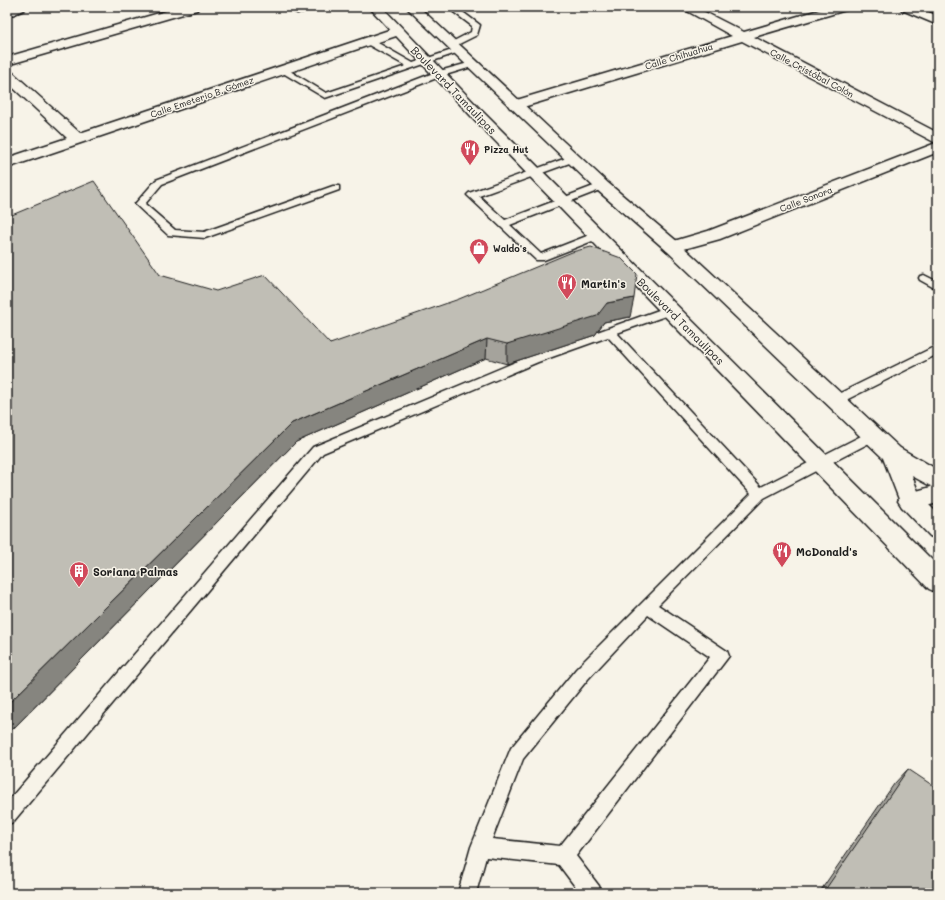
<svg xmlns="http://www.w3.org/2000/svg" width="945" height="900" viewBox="0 0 945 900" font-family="Mali,sans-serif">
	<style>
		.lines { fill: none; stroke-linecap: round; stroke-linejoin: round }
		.lane-casing { stroke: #1c1c1c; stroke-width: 3 }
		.street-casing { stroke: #1c1c1c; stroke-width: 3 }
		.secondary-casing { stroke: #1c1c1c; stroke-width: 3 }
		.lane { fill: #f7f3e8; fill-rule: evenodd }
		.street { fill: #f7f3e8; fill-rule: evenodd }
		.secondary { fill: #f7f3e8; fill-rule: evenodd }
		.wall { fill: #a5a39c; stroke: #1c1c1c }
		.shaded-wall { fill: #86857f; stroke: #1c1c1c }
		.building { fill: #c0beb5; stroke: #1c1c1c }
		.labels { text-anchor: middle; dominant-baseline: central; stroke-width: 3; stroke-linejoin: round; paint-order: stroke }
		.far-street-label { font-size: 9px; fill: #1c1c1c; stroke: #f7f3e8 }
		.far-poi-label { font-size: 9px; font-weight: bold; fill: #1c1c1c; stroke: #f7f3e8; text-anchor: start }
		.street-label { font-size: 11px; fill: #1c1c1c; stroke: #f7f3e8 }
		.poi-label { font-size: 11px; font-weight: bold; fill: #1c1c1c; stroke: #f7f3e8; text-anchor: start }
	</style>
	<rect width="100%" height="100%" fill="#f7f3e8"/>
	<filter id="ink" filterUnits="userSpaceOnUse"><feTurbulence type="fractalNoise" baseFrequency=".025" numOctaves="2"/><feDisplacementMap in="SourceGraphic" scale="8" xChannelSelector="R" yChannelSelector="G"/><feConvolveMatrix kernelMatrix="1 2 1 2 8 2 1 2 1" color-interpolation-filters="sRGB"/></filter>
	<g filter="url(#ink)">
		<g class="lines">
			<g class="lane-casing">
				<path id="lane" d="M285,7L298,9L323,7L297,13Z
					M447,7H456L480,25L477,35L453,47H450V43L471,32L472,26Z
					M365,39H371L413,63L455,49L462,51L325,98L278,70L285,68L326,93L406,66L365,43Z
					M472,62H475V66L442,76L162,184L145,204L175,230L204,232L333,186H339V190L205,238L168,235L135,204L156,180L436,72Z
					M572,156L577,159L575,161L479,196L505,220L599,184H605V188L510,225L541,254L592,234L596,233L601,236L600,238L544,260H536L467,195L469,193Z
					M924,275L938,282V290L920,280L919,278L920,276Z
					M670,306L676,310L674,313L617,333L761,487L867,433H877L878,436L877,439L764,498L658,605L727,651L729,656L576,856L599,886L601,893H580L559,865L486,857L476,893H458L471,847L511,748L576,669L751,494L608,337L538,362L323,453L13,822L7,825V802L313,447L530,356ZM648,615L710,657L560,846L492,839L523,759L588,679Z
					M938,345V354L838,404H830L828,401L830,398Z"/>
			</g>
			<g class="street-casing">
				<path id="street" d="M10,7H26L24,10L7,17V8Z
					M680,7H695L744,32L829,7H848L846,10L754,37L938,133V152L720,239L673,252L667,251L664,247L667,243L708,231L936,143L742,41L520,108H510L508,105L510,102L732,36Z
					M900,7H916L938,16V25L902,10Z
					M398,27L404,31L402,34L7,168V158L67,138L7,82V71L12,72L80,133Z
					M938,485V503L910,510L902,507L898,501L902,495Z"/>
			</g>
			<g class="secondary-casing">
				<path id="secondary" d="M180,7H199L197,10L7,65V57Z
					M369,7H382L481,110L938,566V593L929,589L471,116Z
					M406,7H419L608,183L679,243L900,448L938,470V490L912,476L920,496L938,514V539L930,536L902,507L883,458L667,251L596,189Z"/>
			</g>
			<use href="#lane" class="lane"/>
			<use href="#street" class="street"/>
			<use href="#secondary" class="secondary"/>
		</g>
		<path class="wall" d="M7,217L160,275L330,344L630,317L604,322L595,335L507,364L486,358L296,442L7,735Z
			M908,769L938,893H819L894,784Z"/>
		<path class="shaded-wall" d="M634,298L630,317L604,322L595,335L507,364V344L607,303Z
			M487,339L486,358L296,442L7,735V705L292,423Z"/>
		<path class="building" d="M94,181L160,275L216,291L265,275L330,344L459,299L572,252L591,247L621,258L637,274L634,298L607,303L597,316L507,344L487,339L292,423L7,705V217Z
			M908,769L938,789V893H823Z"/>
	</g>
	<defs>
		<g id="restaurant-pin" transform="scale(1)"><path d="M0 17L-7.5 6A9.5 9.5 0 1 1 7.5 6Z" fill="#d1495b" stroke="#f7f3e8"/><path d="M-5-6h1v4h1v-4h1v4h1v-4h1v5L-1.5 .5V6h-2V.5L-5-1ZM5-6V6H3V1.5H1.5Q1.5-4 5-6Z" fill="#fff"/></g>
		<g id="shop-pin" transform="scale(1)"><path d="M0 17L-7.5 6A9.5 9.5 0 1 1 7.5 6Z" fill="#d1495b" stroke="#f7f3e8"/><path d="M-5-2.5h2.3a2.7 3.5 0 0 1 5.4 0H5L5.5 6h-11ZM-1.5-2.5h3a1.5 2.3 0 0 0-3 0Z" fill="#fff"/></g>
		<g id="building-pin" transform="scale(1)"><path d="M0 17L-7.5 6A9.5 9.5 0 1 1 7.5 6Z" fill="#d1495b" stroke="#f7f3e8"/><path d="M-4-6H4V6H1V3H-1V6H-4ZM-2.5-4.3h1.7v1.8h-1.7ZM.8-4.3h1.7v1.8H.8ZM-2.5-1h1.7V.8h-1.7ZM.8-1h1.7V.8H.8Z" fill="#fff"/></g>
	</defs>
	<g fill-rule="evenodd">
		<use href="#restaurant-pin" x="470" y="149"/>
		<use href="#shop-pin" x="479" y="248"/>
		<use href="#restaurant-pin" x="567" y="283"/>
		<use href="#restaurant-pin" x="782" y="551"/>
		<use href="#building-pin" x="79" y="571"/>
	</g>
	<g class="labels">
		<g class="far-street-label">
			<text transform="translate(679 56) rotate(-17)">Calle Chihuahua</text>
			<text transform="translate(812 73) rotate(28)">Calle Cristóbal Colón</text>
			<text transform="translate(202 97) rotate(-19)">Calle Emeterio B. Gómez</text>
			<text transform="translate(806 199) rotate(-21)">Calle Sonora</text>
		</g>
		<g class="far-poi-label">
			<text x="484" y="149">Pizza Hut</text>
			<text x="493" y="248">Waldo's</text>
		</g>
		<g class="street-label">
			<text transform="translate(454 90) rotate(46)">Boulevard Tamaulipas</text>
			<text transform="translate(681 321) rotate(45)">Boulevard Tamaulipas</text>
		</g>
		<g class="poi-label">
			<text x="581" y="283">Martin's</text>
			<text x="796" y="551">McDonald's</text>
			<text x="93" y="571">Soriana Palmas</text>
		</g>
	</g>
	<rect width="945" height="900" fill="none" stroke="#f7f3e8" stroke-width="24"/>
	<rect x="12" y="12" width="921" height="876" fill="none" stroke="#1c1c1c" stroke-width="1.5" filter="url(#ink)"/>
</svg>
